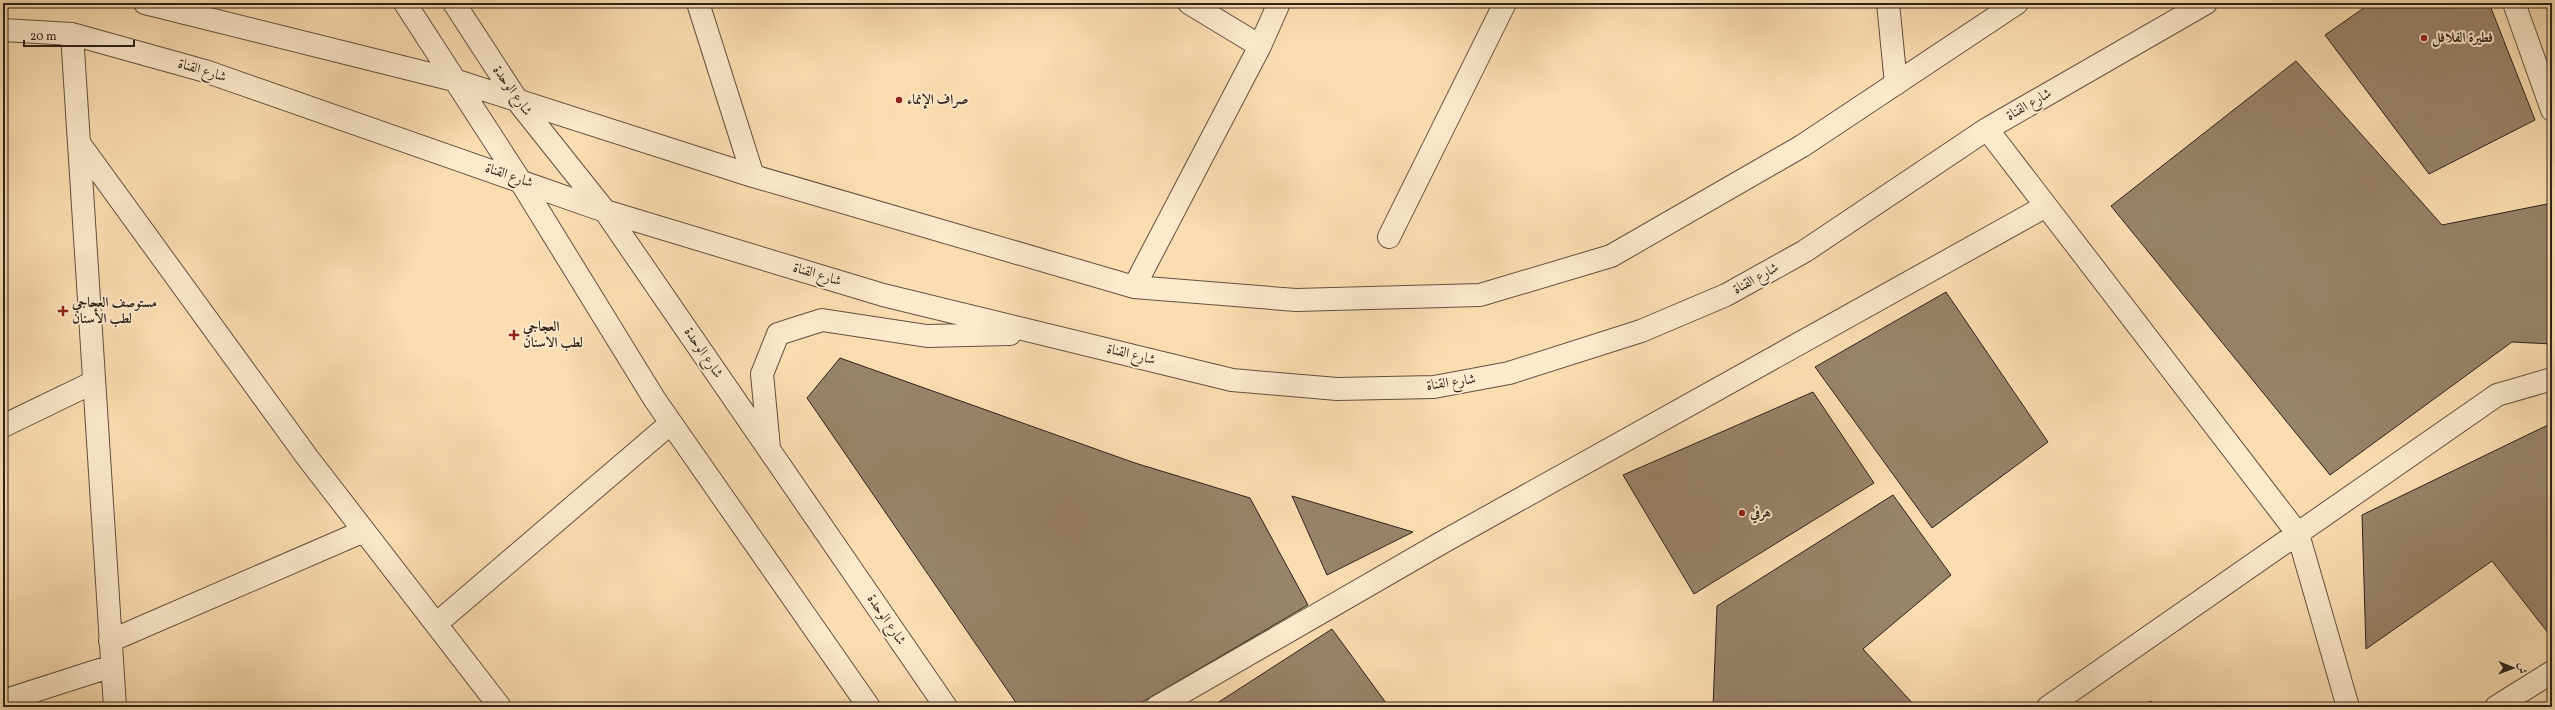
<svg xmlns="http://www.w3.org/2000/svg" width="2555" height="710" viewBox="0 0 2555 710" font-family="Vollkorn,Amiri,serif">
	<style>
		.building { fill: #998369; stroke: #2e221b }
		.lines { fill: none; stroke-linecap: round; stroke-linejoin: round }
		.minor-casing { stroke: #625140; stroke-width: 24 }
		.minor { stroke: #fde9cc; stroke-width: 22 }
		.poi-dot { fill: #8f2418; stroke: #fde9cc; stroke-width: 1.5 }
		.labels { text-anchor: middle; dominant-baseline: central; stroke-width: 4; stroke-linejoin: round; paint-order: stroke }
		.poi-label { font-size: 14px; font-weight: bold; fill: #2e221b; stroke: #fde9cc; text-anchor: start }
		.street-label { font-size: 14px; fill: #2e221b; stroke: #fde9cc }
	</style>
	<rect width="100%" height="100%" fill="#fcddb1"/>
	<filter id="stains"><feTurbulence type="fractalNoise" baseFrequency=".005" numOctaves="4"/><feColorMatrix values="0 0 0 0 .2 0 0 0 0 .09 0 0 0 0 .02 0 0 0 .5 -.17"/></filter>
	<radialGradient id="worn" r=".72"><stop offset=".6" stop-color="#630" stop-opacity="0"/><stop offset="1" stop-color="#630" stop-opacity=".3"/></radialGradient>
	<path class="building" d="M2371,3H2489L2535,120L2429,174L2325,35Z
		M2296,61L2442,225L2552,203V344L2512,342L2330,475L2111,206Z
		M1946,292L2048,442L1932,528L1815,367Z
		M840,358L1135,463L1250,498L1308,605L1134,707H1019L807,398Z
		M1813,392L1874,483L1694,594L1623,475Z
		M2552,423V638L2492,561L2366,649L2362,515Z
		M1893,495L1951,575L1863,649L1916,707H1713L1717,606Z
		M1292,496L1413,532L1327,575Z
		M1332,629L1389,707H1211Z
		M2151,701L2155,707H2139Z"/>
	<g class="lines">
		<g class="minor-casing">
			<path id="minor" d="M145,3L454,80L753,176L1134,287L1296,300L1480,295L1611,256L1802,146L2017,3
				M405,3L519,179L655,400L869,707
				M454,3L519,103L605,211L946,707
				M698,3L753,176
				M1189,3L1260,46
				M1888,3L1896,84
				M2514,3L2552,110
				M3,30L72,34L205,71L605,211L883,295L1232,380L1337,389L1434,387L1509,373L1641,331L1726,295L1805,251L1987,129L2206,3
				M72,34L115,707
				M1987,129L2298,534L2348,707
				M79,143L307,457L500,707
				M1389,237L1505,3
				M1134,287L1260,46L1279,3
				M3,426L94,382
				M769,448L762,374L778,334L822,320L927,336L1010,334
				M436,624L671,423
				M110,641L364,531
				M3,701L112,666
				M1157,707L1443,542L2046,206
				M2048,707L2497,395L2552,379
				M2496,707L2552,672"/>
		</g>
		<use href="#minor" class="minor"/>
	</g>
	<g class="poi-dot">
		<circle cx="2424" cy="38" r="4"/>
		<circle cx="899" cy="100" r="4"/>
		<path d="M61 305h4v4h4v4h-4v4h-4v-4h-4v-4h4z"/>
		<path d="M512 329h4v4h4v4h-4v4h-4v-4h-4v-4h4z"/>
		<circle cx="1742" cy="513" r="4"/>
	</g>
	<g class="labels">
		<g class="poi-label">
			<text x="2432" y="38">فطيرة الفلافل</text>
			<text x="907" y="100">صراف الإنماء</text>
			<text x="72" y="303">مستوصف العجاجي<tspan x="72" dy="16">لطب الأسنان</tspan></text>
			<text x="523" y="327">العجاجي<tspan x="523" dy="16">لطب الاسنان</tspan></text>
			<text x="1750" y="513">هرفي</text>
		</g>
		<g class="street-label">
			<text transform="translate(202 71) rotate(17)">شارع القناة</text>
			<text transform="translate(512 91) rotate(55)">شارع الوحدة</text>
			<text transform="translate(2029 105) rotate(-30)">شارع القناة</text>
			<text transform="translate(509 176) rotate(19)">شارع القناة</text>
			<text transform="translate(817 275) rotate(17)">شارع القناة</text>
			<text transform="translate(1756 279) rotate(-29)">شارع القناة</text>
			<text transform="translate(703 353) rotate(56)">شارع الوحدة</text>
			<text transform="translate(1131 355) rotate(14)">شارع القناة</text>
			<text transform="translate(1451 383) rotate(-8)">شارع القناة</text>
			<text transform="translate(886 620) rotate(56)">شارع الوحدة</text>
		</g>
	</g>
	<rect width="2555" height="710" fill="none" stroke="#fcddb1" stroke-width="16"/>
	<rect x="4" y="4" width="2547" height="702" fill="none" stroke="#2e221b" stroke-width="2"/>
	<rect x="8" y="8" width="2539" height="694" fill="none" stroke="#2e221b"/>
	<g transform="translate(2513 668) rotate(91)" stroke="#fde9cc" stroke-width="3" paint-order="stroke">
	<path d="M0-3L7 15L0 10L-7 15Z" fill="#2e221b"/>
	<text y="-6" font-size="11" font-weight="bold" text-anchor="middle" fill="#2e221b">ش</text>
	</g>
	<path d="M24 40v6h110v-6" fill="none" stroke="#2e221b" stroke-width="2"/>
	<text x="30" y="40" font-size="12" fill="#2e221b" stroke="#fde9cc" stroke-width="3" paint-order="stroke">20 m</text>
	<rect width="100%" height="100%" filter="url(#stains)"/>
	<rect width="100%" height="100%" fill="url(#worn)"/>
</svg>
